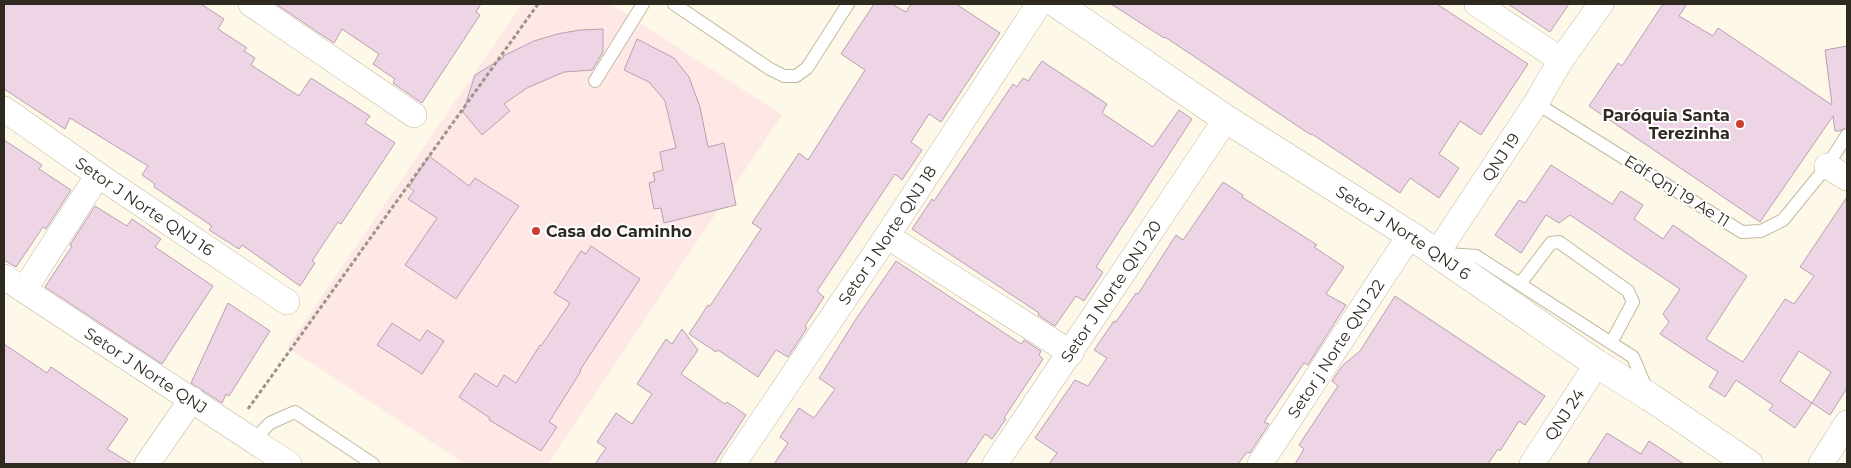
<svg xmlns="http://www.w3.org/2000/svg" width="1851" height="468" viewBox="0 0 1851 468" font-family="Montserrat,sans-serif">
	<style>
		.education { fill: #fee8e5 }
		.building { fill: #edd5e6; stroke: #b8a0b1; fill-rule: evenodd }
		.lines { fill: none; stroke-linecap: round; stroke-linejoin: round }
		.lane-casing { stroke: #c3baa1; stroke-width: 14 }
		.street-casing { stroke: #c3baa1; stroke-width: 26 }
		.secondary-casing { stroke: #c3baa1; stroke-width: 29 }
		.path { stroke: #9b9688; stroke-width: 3; stroke-dasharray: 4 2.5; stroke-linecap: butt }
		.lane { stroke: #fff; stroke-width: 12 }
		.street { stroke: #fff; stroke-width: 25 }
		.secondary { stroke: #fff; stroke-width: 28 }
		.poi-dot { fill: #c93c2f; stroke: #fff; stroke-width: 2 }
		.labels { text-anchor: middle; dominant-baseline: central; stroke-width: 4; stroke-linejoin: round; paint-order: stroke }
		.poi-label { font-size: 16px; font-weight: bold; fill: #2e2a20; stroke: #fff; text-anchor: end }
		.street-label { font-size: 16px; fill: #2e2a20; stroke: #fff }
	</style>
	<rect width="100%" height="100%" fill="#fef8e8"/>
	<path class="education" d="M522,4H611L782,115L548,464H465L287,347Z"/>
	<path class="building" d="M4,4H201L224,19L218,29L247,48L244,51L255,58L251,65L299,96L311,78L370,116L365,123L395,143L341,224L338,222L312,261L315,263L300,286L242,245L239,249L209,230L212,226L154,187L155,184L142,175L148,166L70,118L65,129L4,89Z
		M276,4H481L476,12L480,15L422,103L393,83L395,79L373,64L379,54L342,29L334,43Z
		M874,4H892L906,12L911,4H956L1000,33L941,122L929,114L911,142L922,150L902,180L895,174L817,291L824,297L805,326L807,328L788,357L776,350L758,377L718,350L716,352L689,334L708,305L710,306L761,229L752,223L787,171L799,153L808,160L865,70L841,54Z
		M1111,4H1437L1528,64L1481,135L1460,121L1439,154L1459,168L1439,198L1410,178L1400,193L1312,134L1311,135L1165,37L1164,38Z
		M1508,4H1569L1550,32Z
		M1663,4H1687L1679,16L1713,36L1718,28L1832,105L1825,50L1847,46V127L1840,131H1835L1833,116L1760,222L1589,106L1618,63L1622,66Z
		M603,29V52L592,70L564,72L527,88L504,104L510,111L482,135L463,112L475,75L503,58V56L534,41L557,34L580,30Z
		M637,39L674,58L689,77L700,107L708,147L724,143L736,205L664,223L661,208L654,209L649,183L655,181L653,173L663,170L660,152L676,148L665,101L649,82L624,70Z
		M1042,61L1107,104L1102,113L1153,147L1179,110L1192,119L1096,267L1103,272L1084,301L1076,296L1055,326L1038,315L1039,313L912,229L932,199L934,201L1013,84L1017,87L1023,78L1028,81Z
		M4,140L42,165L39,169L71,190L46,229L43,227L16,267L4,260Z
		M429,156L469,186L475,178L519,206L456,299L405,265L437,218L408,199L414,191L409,187Z
		M1551,165L1612,204L1621,191L1643,205L1634,219L1663,239L1673,225L1747,276L1706,339L1743,362L1785,299L1794,304L1814,276L1800,267L1847,197V388L1830,415L1812,403L1795,428L1769,410L1773,405L1736,380L1725,397L1709,387L1718,372L1660,334L1669,322L1663,314L1680,289L1570,215L1559,223L1546,215L1521,253L1495,235L1519,200L1525,203ZM1799,351L1831,372L1812,403L1780,381Z
		M1223,182L1243,195L1242,197L1317,245L1314,247L1344,267L1326,294L1346,305L1308,365L1304,363L1264,422L1269,424L1250,453L1247,452L1238,464H1049L1057,453L1035,438L1075,380L1088,386L1107,358L1094,350L1114,321L1116,322L1136,293L1138,294L1176,235L1183,240Z
		M95,206L127,226L132,219L161,239L155,247L213,286L162,364L45,287L72,246L70,245Z
		M591,246L640,279L580,370L581,371L549,422L557,427L541,451L489,420L490,418L459,397L475,373L497,387L504,375L516,383L540,345L541,346L570,303L554,293L581,251L586,254Z
		M896,261L1021,344L1024,340L1041,351L1039,355L1043,359L1004,418L1006,419L992,439L985,434L965,464H774L788,443L780,437L799,408L814,418L835,389L819,378L856,319Z
		M1395,296L1545,396L1525,425L1519,421L1500,451L1498,449L1488,464H1295L1304,449L1299,445L1338,386L1332,381L1342,366L1360,351Z
		M228,303L270,331L229,396L226,394L222,403L191,383Z
		M392,323L420,341L427,330L444,341L422,374L377,345Z
		M682,329L698,350L681,374L725,404L727,402L746,415L714,464H595L606,448L597,442L616,413L632,424L652,394L637,384L666,339L672,344Z
		M4,344L47,373L51,367L128,419L107,449L132,464H4Z
		M1607,433L1641,454L1649,441L1684,464H1587Z"/>
	<g class="lines">
		<g class="lane-casing">
			<path id="lane" d="M674,4L770,69L784,76H796L807,68L848,4
				M595,81L643,4
				M1536,103L1742,232L1761,231L1783,220L1827,166L1847,135
				M1448,254L1476,256L1633,357L1647,390
				M1520,284L1551,243L1559,242L1628,291L1633,302L1611,343
				M254,440L270,423L295,412L373,464"/>
		</g>
		<g class="street-casing">
			<g id="street">
				<path d="M251,4L414,115"/>
				<path d="M1477,4L1561,60"/>
				<path id="s1" d="M4,109L98,175L287,302"/>
				<path d="M1827,166L1847,178"/>
				<path d="M887,236L1071,353"/>
				<path id="s2" d="M1437,253L1536,103L1561,60L1601,4"/>
				<path id="s3" d="M4,277L289,464"/>
				<path d="M24,290L98,175"/>
				<path d="M147,464L192,399"/>
				<path id="s4" d="M733,464L887,236L1039,4"/>
				<path id="s5" d="M995,464L1226,119"/>
				<path id="s6" d="M1260,464L1410,235"/>
				<path id="s7" d="M1532,464L1597,364"/>
				<path d="M1821,464L1847,423"/>
			</g>
		</g>
		<g class="secondary-casing">
			<g id="secondary">
				<path id="s8" d="M1057,4L1226,119L1410,235L1597,364L1650,397L1749,464"/>
			</g>
		</g>
		<path class="path" d="M248,409L538,4"/>
		<use href="#lane" class="lane"/>
		<use href="#street" class="street"/>
		<use href="#secondary" class="secondary"/>
	</g>
	<g class="poi-dot">
		<circle cx="1740" cy="124" r="5"/>
		<circle cx="536" cy="231" r="5"/>
	</g>
	<g class="labels">
		<g class="poi-label">
			<text x="1730" y="115">Paróquia Santa<tspan x="1730" dy="18">Terezinha</tspan></text>
			<text x="546" y="231" text-anchor="start">Casa do Caminho</text>
		</g>
		<g class="street-label">
			<text stroke="none"><textPath href="#s2" startOffset="115">QNJ 19</textPath></text>
			<text transform="translate(1677 191) rotate(32)">Edf Qnj 19 Ae 11</text>
			<text stroke="none"><textPath href="#s1" startOffset="171">Setor J Norte QNJ 16</textPath></text>
			<text stroke="none"><textPath href="#s8" startOffset="415">Setor J Norte QNJ 6</textPath></text>
			<text stroke="none"><textPath href="#s4" startOffset="276">Setor J Norte QNJ 18</textPath></text>
			<text stroke="none"><textPath href="#s5" startOffset="208">Setor J Norte QNJ 20</textPath></text>
			<text stroke="none"><textPath href="#s6" startOffset="138">Setor j Norte QNJ 22</textPath></text>
			<text stroke="none"><textPath href="#s3" startOffset="170">Setor J Norte QNJ</textPath></text>
			<text stroke="none"><textPath href="#s7" startOffset="59">QNJ 24</textPath></text>
		</g>
	</g>
	<rect width="1851" height="468" fill="none" stroke="#2e2a20" stroke-width="10"/>
</svg>
